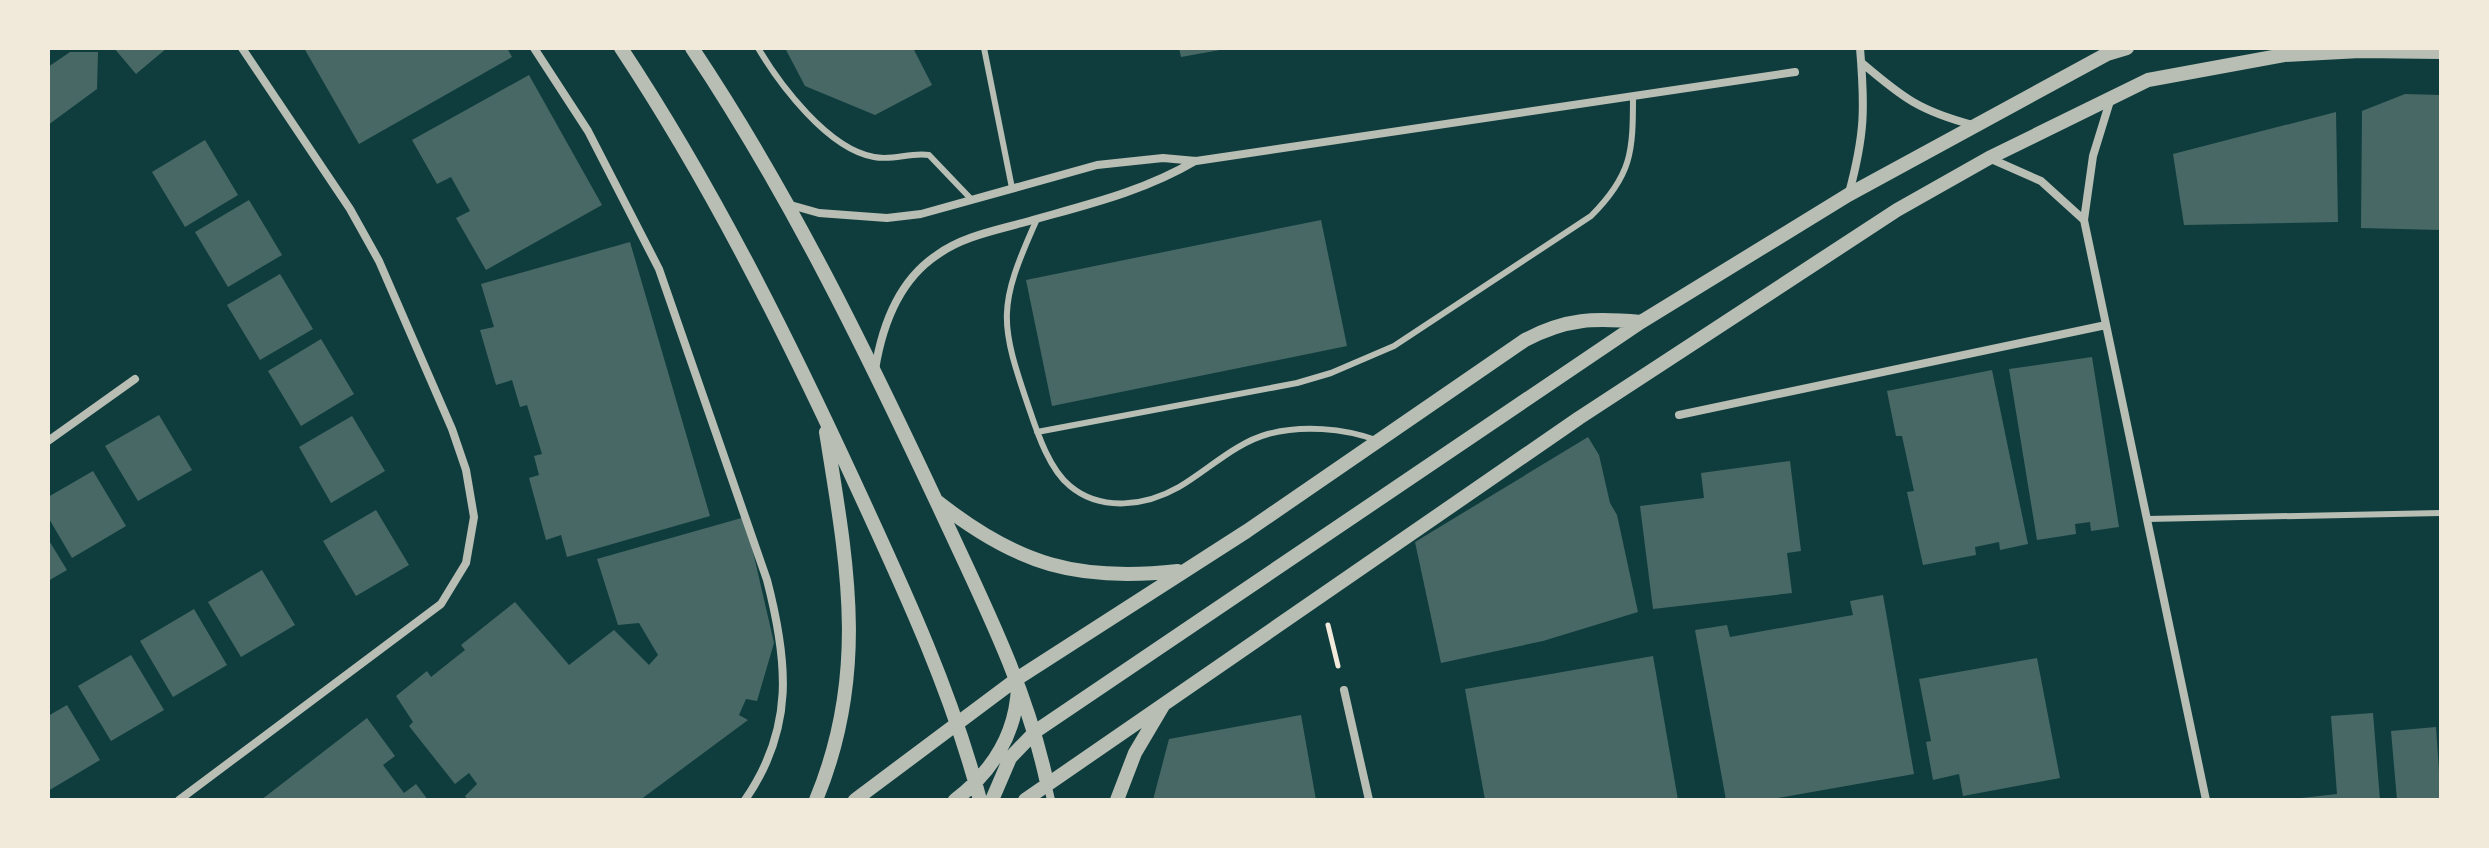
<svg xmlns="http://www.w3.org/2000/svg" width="2489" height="848" viewBox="0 0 2489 848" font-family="Cabin,sans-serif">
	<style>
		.building { fill: #486865 }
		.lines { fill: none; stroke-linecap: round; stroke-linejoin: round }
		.path { stroke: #f1e9da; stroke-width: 5 }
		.service { stroke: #b8beb3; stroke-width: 6 }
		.minor { stroke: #b8beb3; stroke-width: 8 }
		.tertiary { stroke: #b8beb3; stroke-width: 14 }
	</style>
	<rect width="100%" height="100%" fill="#0f3d3e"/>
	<path class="building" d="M114,48H167L136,74Z
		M304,48H507L512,57L359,144Z
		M785,48H913L932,85L875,115L805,86Z
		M1179,48H1220V50L1181,57Z
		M70,52H98L97,89L48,125V67Z
		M529,75L602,205L486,270L456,218L470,211L451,177L437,184L412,140Z
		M2405,94L2441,95V230L2361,228L2362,111Z
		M2336,112L2338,222L2184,225L2173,154Z
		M205,140L238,195L185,227L152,172Z
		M249,200L282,255L228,287L195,232Z
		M1321,220L1347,346L1052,406L1026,280Z
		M630,242L710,516L567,557L561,535L546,540L529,478L539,475L534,456L542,454L527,405L520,407L512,380L496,385L480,330L494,327L481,284Z
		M280,274L313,329L260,360L227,305Z
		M321,339L354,394L301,426L268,371Z
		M2092,357L2119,527L2091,531L2090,522L2075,524L2076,534L2037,540L2009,369Z
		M1992,370L2028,544L2000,550L1999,542L1975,547L1976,555L1923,565L1907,492L1914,491L1902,436H1896L1887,391Z
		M159,415L192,470L138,501L105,446Z
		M352,416L385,471L331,503L299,447Z
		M1588,437L1599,455L1610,503L1617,515L1638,612L1543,641L1441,663L1415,542Z
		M1790,461L1801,551L1787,553L1792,593L1653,609L1640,506L1704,498L1701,473Z
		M93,471L126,526L72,558L48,517V497Z
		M376,510L409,565L356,596L323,541Z
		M745,517L774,643L757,701L746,699L739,715L748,720L640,800H468L465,796L477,784L469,773L455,784L409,726L413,722L396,696L427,671L431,677L465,650L461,645L515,602L569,665L614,630L649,665L658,655L639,623L618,625L597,559Z
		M48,539L67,570L48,581Z
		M262,570L295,625L241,657L208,602Z
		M1883,595L1914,774L1766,800H1726L1695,630L1727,625L1730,637L1853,615L1850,601Z
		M194,609L227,665L173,697L140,641Z
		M131,655L164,710L111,741L78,686Z
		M1653,656L1678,800H1485L1465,689Z
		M2037,658L2060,778L1963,796L1959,774L1933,780L1926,742L1931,741L1919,679Z
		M67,705L100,760L48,791V716Z
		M2373,713L2380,800H2283L2337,794L2331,716Z
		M1301,715L1316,800H1153L1169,739Z
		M367,718L395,756L383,765L404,793L416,784L428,800H261Z
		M2436,727L2441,800H2397L2391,731Z"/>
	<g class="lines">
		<path class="path" d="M1328,625L1338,666"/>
		<path class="service" d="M758,48C780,85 828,149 874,157C893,161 910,152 929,155L972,200
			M984,48L1012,188
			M1037,219C997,308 999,321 1030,411C1038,435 1050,470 1070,486C1101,512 1146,506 1179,487C1208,470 1235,443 1268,434C1302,425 1343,428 1376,440
			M1037,432L1297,383L1331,373L1394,346L1591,216C1632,175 1633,152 1633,96
			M2147,519L2441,513"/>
		<path class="minor" d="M534,48L588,131L659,269L767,580C788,661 795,728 745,800
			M1862,63C1903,98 1920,111 1973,125
			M2110,101L2093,156L2084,220L2206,800
			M1989,158L2041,181L2084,220
			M1849,193C1865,134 1865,108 1860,48
			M787,204L819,213L887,218L921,214L1097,165L1163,158L1196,161L1795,72
			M875,370C882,326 898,281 937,255C962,237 993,231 1022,223C1081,206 1141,193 1195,161
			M1679,415L2106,325
			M48,441L135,379
			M1344,690L1369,800
			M1047,783L1051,800
			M179,800L441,604L466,563L474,517L466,470L452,429L379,261L350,209L242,48"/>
		<path class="tertiary" d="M621,48C711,184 785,332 853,479C901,583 951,689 980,800
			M692,48C789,193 865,349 939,507C981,598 1026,685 1047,783
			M938,502C1018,565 1078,582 1178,571
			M816,800C869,672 847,563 826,432
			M855,800L1018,678L1247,531L1525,340C1567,318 1594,318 1641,322
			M955,800C992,772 1016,734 1018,687
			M992,800L1010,758L1036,731L1641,322L1848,195L2107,54L2127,48
			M1025,800L1579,418L1897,210L1989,158L2148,80L2284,55L2360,51L2441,52
			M1117,800L1135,753L1164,704"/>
	</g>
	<rect width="2489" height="848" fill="none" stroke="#f1e9da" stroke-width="100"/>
</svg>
